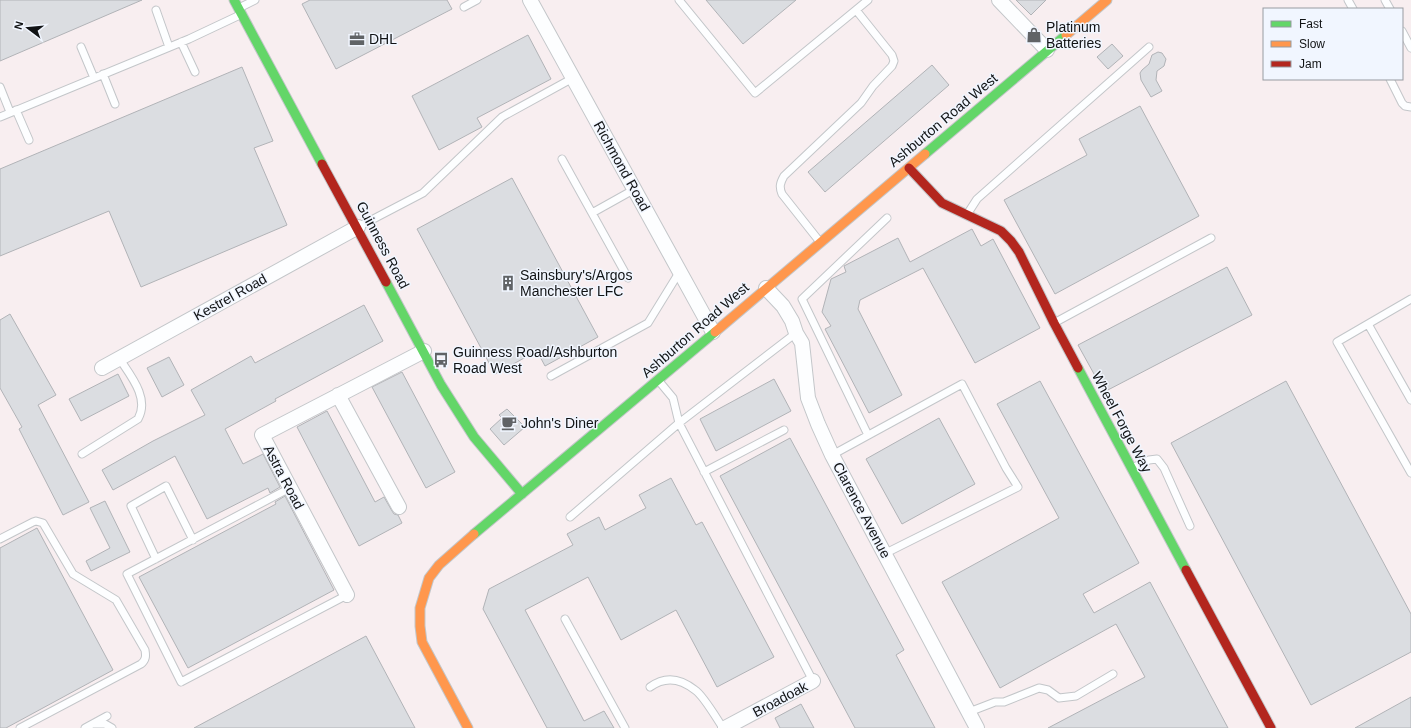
<svg xmlns="http://www.w3.org/2000/svg" width="1411" height="728" viewBox="0 0 1411 728" font-family="Arial,sans-serif">
	<style>
		.industrial { fill: #f8eef0; fill-rule: evenodd }
		.building { fill: #dbdde1; stroke: #b1b3b7 }
		.lines { fill: none; stroke-linecap: round; stroke-linejoin: round }
		.lane-casing { stroke: #c3c6c9; stroke-width: 9 }
		.street-casing { stroke: #c3c6c9; stroke-width: 16 }
		.fast-casing { stroke: #c3c6c9; stroke-width: 11 }
		.slow-casing { stroke: #c3c6c9; stroke-width: 11 }
		.jam-casing { stroke: #c3c6c9; stroke-width: 11 }
		.lane { stroke: #fdfeff; stroke-width: 7 }
		.street { stroke: #fdfeff; stroke-width: 14 }
		.fast { stroke: #63d668; stroke-width: 9 }
		.slow { stroke: #ff974d; stroke-width: 9 }
		.jam { stroke: #b3261e; stroke-width: 9 }
		.labels { text-anchor: middle; dominant-baseline: central; stroke-width: 3; stroke-linejoin: round; paint-order: stroke }
		.poi-label { font-size: 14px; fill: #111315; stroke: #f1f6ff; text-anchor: start }
		.street-label { font-size: 14px; fill: #111315; stroke: #f1f6ff }
	</style>
	<rect width="100%" height="100%" fill="#f4f7fc"/>
	<path class="industrial" d="M0,0H1411V728H0ZM1264,9H1402V79H1264Z"/>
	<path class="building" d="M0,0H142L0,61Z
		M310,0H447L452,9L336,69L302,4Z
		M706,0H796L743,44Z
		M1016,0H1046L1031,15Z
		M528,35L551,79L477,118L482,127L439,150L412,96Z
		M1112,44L1123,56L1108,69L1097,57Z
		M1158,52L1162,53L1166,59L1164,66L1157,71L1156,80L1162,91L1151,97L1141,80L1140,73L1142,70L1149,64L1152,55Z
		M932,65L949,85L825,192L808,172Z
		M242,67L273,141L254,148L287,225L141,287L109,211L0,256V169Z
		M1140,106L1199,216L1055,294L1004,200L1087,155L1079,139Z
		M512,178L598,337L545,366L537,351L495,374L417,229Z
		M972,229L981,246L993,239L1040,328L975,363L923,268L860,300L858,309L902,395L869,413L825,329L831,326L822,312L831,279L846,272L844,266L898,238L910,262Z
		M1227,267L1252,315L1104,392L1078,345Z
		M364,305L383,341L275,399L276,401L225,429L243,464L263,454L280,487L270,493L268,488L207,519L175,456L113,490L102,470L153,441L205,415L191,390L251,356L255,363Z
		M10,314L56,395L38,405L89,502L63,515L19,429L22,427L0,388V320Z
		M169,357L184,385L162,397L147,368Z
		M402,372L455,472L426,488L372,387Z
		M118,374L129,396L81,421L69,399Z
		M774,379L791,411L716,451L700,419Z
		M1040,381L1139,563L1083,594L1094,613L1150,582L1228,728H1048L1145,677L1116,624L1000,688L942,582L1059,518L997,404Z
		M1286,381L1411,614V652L1311,705L1171,443Z
		M507,409L525,427L504,445L490,429L502,418L499,415Z
		M327,411L375,502L384,497L392,511L394,514L398,515L402,523L359,546L297,427Z
		M939,418L975,484L902,524L866,459Z
		M790,438L904,650L896,655L935,728H855L720,476Z
		M671,478L696,525L702,522L774,657L717,687L676,610L621,640L588,577L525,610L584,721L604,711L614,728H547L483,609L489,589L573,545L567,534L599,517L605,530L646,508L639,495Z
		M285,496L334,590L188,668L139,577L276,504L275,502Z
		M105,501L130,552L91,571L86,561L110,548L90,508Z
		M37,528L113,670L6,728H0V548Z
		M366,636L415,728H194Z
		M1411,697V728H1355Z
		M801,704L814,728H780L775,718Z"/>
	<g class="lines">
		<g class="lane-casing">
			<path id="lane" d="M679,0L755,93L868,0
				M1348,0L1353,9
				M1385,0L1390,9
				M464,7L477,0
				M239,8L255,0
				M156,10L169,47
				M1402,31L1411,48
				M181,42L195,72
				M81,47L94,78
				M103,74L115,104
				M1390,79L1402,103L1405,106L1411,107
				M0,87L10,112
				M16,110L29,140
				M0,117L189,39L242,14
				M562,159L628,278
				M592,213L635,189
				M968,213L977,199L1149,47
				M358,227L423,193L502,117L573,78
				M820,242L782,194C779,187 780,183 784,176L861,103L873,86L892,66L894,61L892,55L856,10
				M1411,299L1337,342L1411,473
				M1054,323L1211,238
				M1368,324L1411,400
				M796,333L679,423L813,681
				M551,376L648,323L680,271
				M868,435L802,299L887,218
				M82,454L138,419C150,398 130,375 119,358
				M832,455L962,384L1006,468L1018,487L886,553
				M1132,468L1149,460L1157,459L1164,468L1190,526
				M704,472L784,430
				M290,488L127,574L181,682L347,595
				M570,517L679,423L673,398L658,380
				M0,539L33,522L36,521L43,523L73,574L116,600L145,650C146,656 146,660 141,664L20,728
				M156,559L131,506L166,486L193,540
				M565,619L625,728
				M650,687C665,676 680,678 695,690C703,695 717,719 723,728
				M969,712L995,702H1004L1039,688L1048,690L1059,698L1076,696L1113,674
				M95,724H105L112,728
				M85,728L107,716"/>
		</g>
		<g class="street-casing">
			<path id="street" d="M530,0L713,332
				M999,0L1047,50
				M766,288L783,306L792,321L796,333L802,343L808,398L818,424L832,455L977,728
				M102,368L358,227
				M338,395L399,507
				M347,595L262,435L424,351
				M725,728L813,681"/>
		</g>
		<g class="fast-casing">
			<path id="fast" d="M234,0L322,164
				M925,154L1066,35
				M386,282L441,385L474,437L522,494
				M1078,368L1186,570
				M474,534L715,332"/>
		</g>
		<g class="slow-casing">
			<path id="slow" d="M1066,35L1107,0
				M715,332L925,154
				M468,728L422,642L420,626V608L429,578L439,565L474,534"/>
		</g>
		<g class="jam-casing">
			<path id="jam" d="M322,164L386,282
				M909,168L942,203L1001,231L1011,241L1019,252L1054,323L1078,368
				M1186,570L1271,728"/>
		</g>
		<use href="#lane" class="lane"/>
		<use href="#street" class="street"/>
		<use href="#fast" class="fast"/>
		<use href="#slow" class="slow"/>
		<use href="#jam" class="jam"/>
	</g>
	<defs>
		<g id="shop-bare" transform="scale(1.2)"><path d="M-5-2.5h2.3a2.7 3.5 0 0 1 5.4 0H5L5.5 6h-11ZM-1.5-2.5h3a1.5 2.3 0 0 0-3 0Z" fill="#606366" stroke="#f1f6ff" stroke-width="2.5" paint-order="stroke"/></g>
		<g id="office-bare" transform="scale(1.2)"><path d="M-6-3h4V-5.5h4V-3h4V5H-6ZM-1-4.5V-3h2v-1.5ZM-6 0V1H6V0Z" fill="#606366" stroke="#f1f6ff" stroke-width="2.5" paint-order="stroke"/></g>
		<g id="building-bare" transform="scale(1.2)"><path d="M-4-6H4V6H1V3H-1V6H-4ZM-2.5-4.3h1.7v1.8h-1.7ZM.8-4.3h1.7v1.8H.8ZM-2.5-1h1.7V.8h-1.7ZM.8-1h1.7V.8H.8Z" fill="#606366" stroke="#f1f6ff" stroke-width="2.5" paint-order="stroke"/></g>
		<g id="bus-bare" transform="scale(1.2)"><path d="M-5-6H5V4H4V6H2V4H-2V6H-4V4H-5ZM-3.5-4V0h7V-4ZM-3.5 1.2v1.5H-2V1.2ZM2 1.2v1.5H3.5V1.2Z" fill="#606366" stroke="#f1f6ff" stroke-width="2.5" paint-order="stroke"/></g>
		<g id="cafe-bare" transform="scale(1.2)"><path d="M-5.5-4.5H6V0H3Q3 3.5 0 3.5H-2.5Q-5.5 3.5-5.5 0ZM3-3.2v2h1.7v-2ZM-6 4.5H4V6H-6Z" fill="#606366" stroke="#f1f6ff" stroke-width="2.5" paint-order="stroke"/></g>
	</defs>
	<g fill-rule="evenodd">
		<use href="#shop-bare" x="1034" y="35"/>
		<use href="#office-bare" x="357" y="39"/>
		<use href="#building-bare" x="508" y="283"/>
		<use href="#bus-bare" x="441" y="360"/>
		<use href="#cafe-bare" x="509" y="423"/>
	</g>
	<g class="labels">
		<g class="poi-label">
			<text x="1046" y="27">Platinum<tspan x="1046" dy="16">Batteries</tspan></text>
			<text x="369" y="39">DHL</text>
			<text x="520" y="275">Sainsbury's/Argos<tspan x="520" dy="16">Manchester LFC</tspan></text>
			<text x="453" y="352">Guinness Road/Ashburton<tspan x="453" dy="16">Road West</tspan></text>
			<text x="521" y="423">John's Diner</text>
		</g>
		<g class="street-label">
			<text transform="translate(943 120) rotate(-40)">Ashburton Road West</text>
			<text transform="translate(622 166) rotate(61)">Richmond Road</text>
			<text transform="translate(383 245) rotate(62)">Guinness Road</text>
			<text transform="translate(230 297) rotate(-29)">Kestrel Road</text>
			<text transform="translate(695 330) rotate(-41)">Ashburton Road West</text>
			<text transform="translate(1122 422) rotate(62)">Wheel Forge Way</text>
			<text transform="translate(284 477) rotate(62)">Astra Road</text>
			<text transform="translate(862 510) rotate(62)">Clarence Avenue</text>
			<text transform="translate(780 699) rotate(-28)">Broadoak</text>
		</g>
	</g>
	<rect x="1263" y="8" width="140" height="72" fill="#f1f6ff" stroke="#979ba1"/>
	<rect x="1271" y="21" width="20" height="6" fill="#63d668" stroke="#979ba1"/>
	<text x="1299" y="28" font-size="12" fill="#111315">Fast</text>
	<rect x="1271" y="41" width="20" height="6" fill="#ff974d" stroke="#979ba1"/>
	<text x="1299" y="48" font-size="12" fill="#111315">Slow</text>
	<rect x="1271" y="61" width="20" height="6" fill="#b3261e" stroke="#979ba1"/>
	<text x="1299" y="68" font-size="12" fill="#111315">Jam</text>
	<g transform="translate(28 28) rotate(286)" stroke="#f1f6ff" stroke-width="3" paint-order="stroke">
	<path d="M0-3L7 15L0 10L-7 15Z" fill="#111315"/>
	<text y="-6" font-size="11" font-weight="bold" text-anchor="middle" fill="#111315">N</text>
	</g>
</svg>
